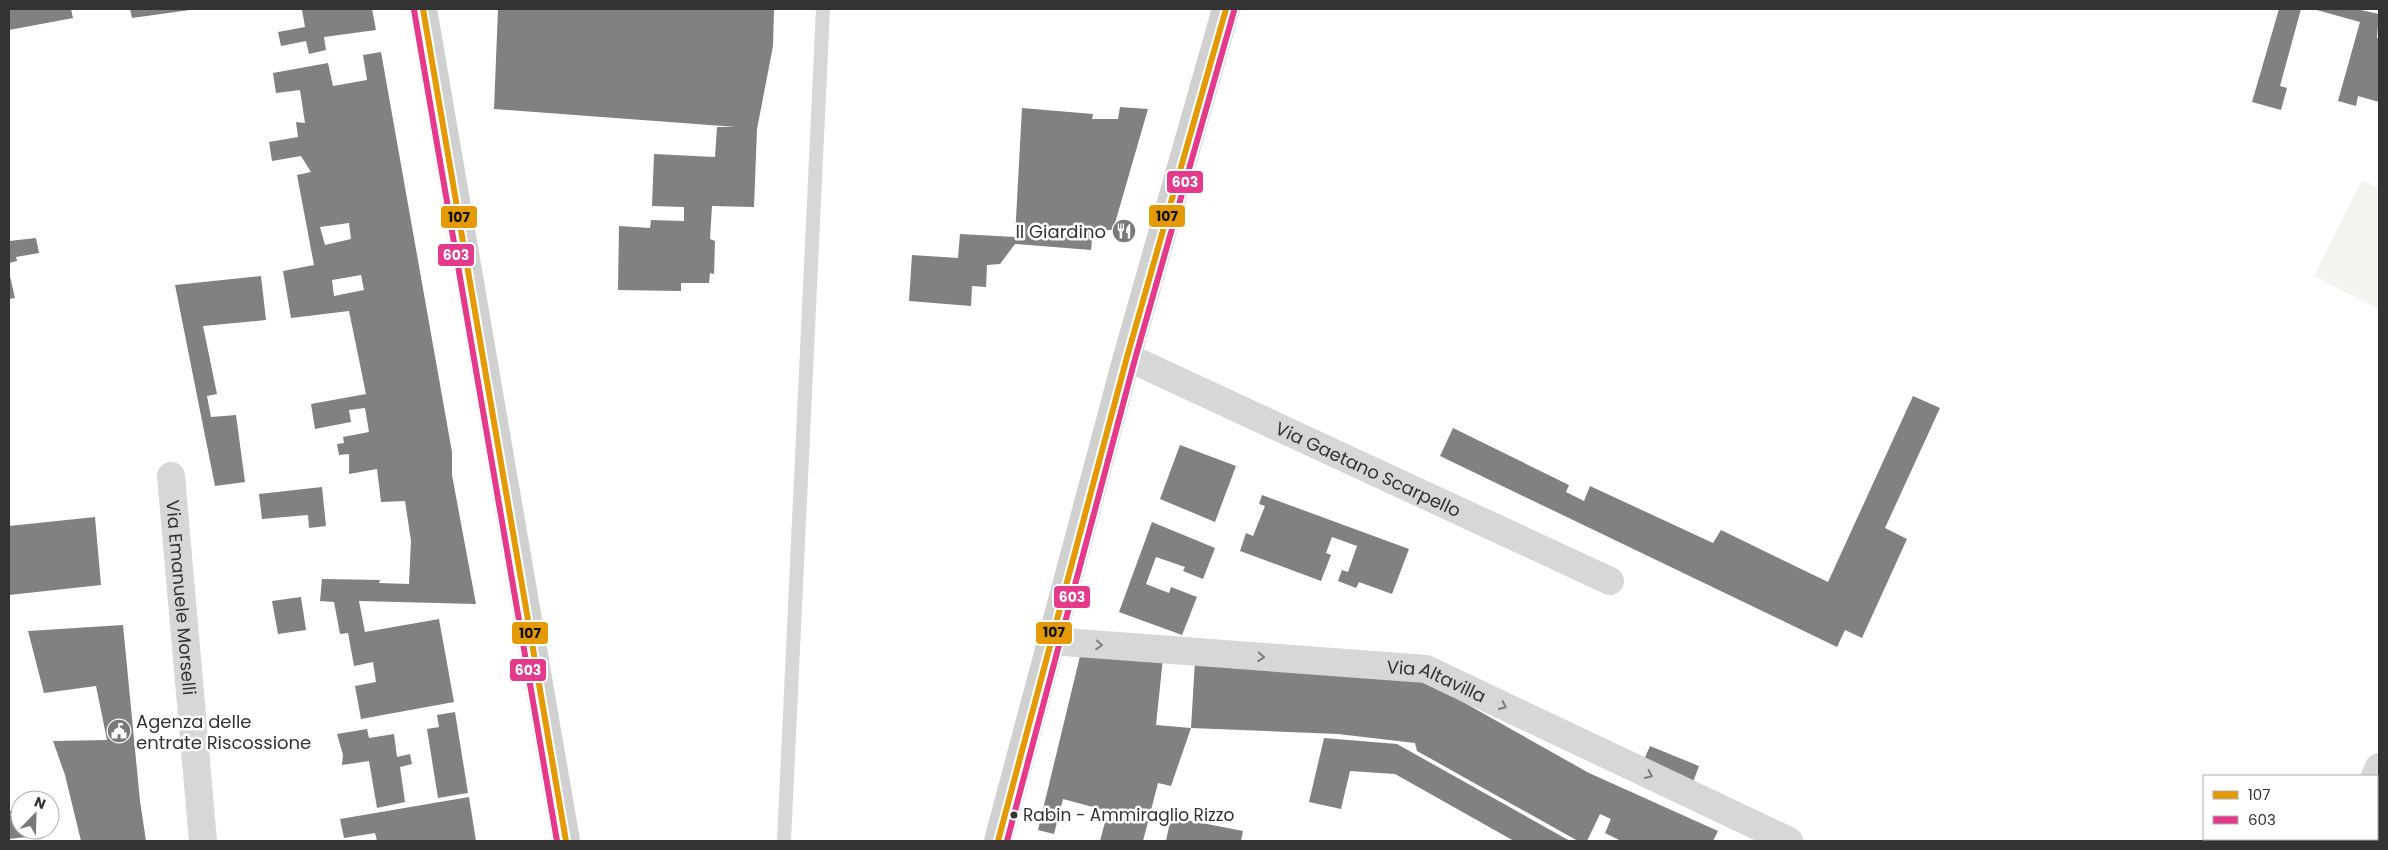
<svg xmlns="http://www.w3.org/2000/svg" width="2388" height="850" viewBox="0 0 2388 850" font-family="Poppins,sans-serif">
	<style>
		.green { fill: #f1f5ed }
		.building { fill: #818181; fill-rule: evenodd }
		.lines { fill: none; stroke-linecap: round; stroke-linejoin: round }
		.lane { stroke: #d7d7d7; stroke-width: 14 }
		.street { stroke: #d7d7d7; stroke-width: 28 }
		.secondary { stroke: #d0d0d0; stroke-width: 28 }
		.bus-1-casing { stroke: #fff; stroke-width: 10 }
		.bus-2-casing { stroke: #fff; stroke-width: 10 }
		.bus-1 { stroke: #e39a05; stroke-width: 6 }
		.bus-2 { stroke: #e5398b; stroke-width: 6 }
		.oneway { stroke: #7d7d7d }
		.bus-dot { fill: #333; stroke: #fff; stroke-width: 2 }
		.labels { text-anchor: middle; dominant-baseline: central; stroke-width: 5; stroke-linejoin: round; paint-order: stroke }
		.bus-label { font-size: 17px; fill: #333; stroke: #fff; text-anchor: start }
		.poi-label { font-size: 18px; fill: #333; stroke: #fff; text-anchor: end }
		.street-label { font-size: 18px; fill: #333; stroke: #fff }
		.line-badge { stroke: #fff; stroke-width: 2 }
		.badge-label { font-size: 14px; text-anchor: middle; font-weight: bold; fill: #fff }
		.pale-badge-label { font-size: 14px; text-anchor: middle; font-weight: bold; fill: #111 }
	</style>
	<rect width="100%" height="100%" fill="#fff"/>
	<path class="green" d="M2362,180L2379,188V309L2314,276Z"/>
	<path class="building" d="M9,9H71L73,18L9,30Z
		M130,9H190V10L132,18Z
		M310,9H372L376,30L324,37L326,50L309,54L306,41L281,46L278,32L305,27L302,10Z
		M498,9H774L773,46L757,129L754,207L712,206L710,239L715,241L714,274L710,273L709,283H681V291L618,290L619,226L650,228L651,220L684,221V207L652,206L654,154L715,157L717,127H736L494,109Z
		M2279,9H2301L2280,86L2287,88L2281,110L2252,102Z
		M2313,9H2356L2379,14L2377,38H2379V102L2358,96L2356,106L2338,101L2360,22Z
		M381,52L452,452V475L476,604L359,601L365,632L439,619L454,702L361,719L355,686L376,682L373,662L354,666L348,633L340,634L334,602L320,601L322,579L380,580L379,583L409,584L411,541L405,501L381,502L377,469L349,474V454L339,455L337,444L344,443L343,437L369,432L365,408L349,410L351,422L315,429L311,404L366,394L349,311L291,318L283,271L314,265L297,175L311,172L301,156L272,161L269,142L298,137L296,122L305,123L300,90L276,93L273,73L328,63L333,86L367,80L363,55ZM349,223L351,239L325,245L320,227ZM361,275L364,290L334,296L332,280Z
		M1120,107L1148,109L1113,230H1093L1091,250L1015,244L1000,264L987,265L986,287L972,286L971,306L909,301L912,255L958,258L960,234L1015,237L1022,108L1093,114L1092,119H1118Z
		M36,238L39,253L16,257L17,261L9,263V241Z
		M9,272L15,298L9,299Z
		M261,276L266,320L203,326L217,394L207,396L211,417L236,415L245,482L215,486L175,285Z
		M1913,396L1940,408L1885,528L1907,539L1862,638L1845,630L1837,647L1440,456L1453,428L1569,485L1566,492L1584,501L1590,486L1713,543L1721,530L1828,582Z
		M1180,445L1236,466L1215,522L1160,499Z
		M322,487L326,526L309,528L308,515L262,519L259,494Z
		M1262,495L1409,549L1392,594L1359,582L1356,588L1338,581L1342,570L1348,572L1357,546L1332,537L1326,553L1331,555L1321,581L1240,551L1246,533L1253,536L1265,506L1259,504Z
		M95,517L101,585L9,595V526Z
		M1152,522L1215,548L1203,579L1183,571L1185,567L1156,557L1146,584L1169,593L1171,587L1197,597L1182,635L1119,612Z
		M301,597L306,630L278,634L272,601Z
		M123,625L140,801L146,841H81L65,775L53,741L107,740L96,686L44,693L28,631Z
		M1081,652L1163,658L1156,725L1191,728L1171,786L1158,783L1143,841H1100L1108,811L1063,799L1054,834L1038,830Z
		M1195,661L1415,675L1589,773L1718,831L1713,841H1621L1605,833L1611,819L1600,814L1587,841H1578L1417,751L1415,743L1338,734L1191,728Z
		M455,712L468,793L438,798L427,729L439,727L437,715Z
		M367,729L369,738L394,734L397,757L410,754L412,764L400,767L405,802L377,808L369,761L342,765L343,755L337,734Z
		M1324,738L1397,744L1570,841H1514L1395,774L1350,771L1341,809L1309,802Z
		M1650,746L1699,766L1690,790L1640,769Z
		M469,797L476,841H377L375,833L344,838L340,819Z
		M20,810V830H26L27,837L9,839V811Z
		M1171,817L1243,831L1241,841H1166Z"/>
	<g class="lines">
		<path class="lane" d="M784,841L823,9"/>
		<g class="street">
			<path id="s1" d="M1127,357L1610,581"/>
			<path id="s2" d="M171,476L203,841"/>
			<path id="s3" d="M1051,641L1426,669L1789,841"/>
			<path d="M2375,776L2379,767"/>
			<path d="M2343,841L2344,839"/>
		</g>
		<path class="secondary" d="M423,9L566,841
			M998,841L1127,357L1226,9"/>
		<g class="bus-1-casing">
			<path id="bus-1" d="M423,9L566,841
				M998,841L1127,357L1226,9"/>
		</g>
		<g class="bus-2-casing">
			<path id="bus-2" d="M414,10L557,841
				M1007,841L1135,359L1234,11"/>
		</g>
		<use href="#bus-1" class="bus-1"/>
		<use href="#bus-2" class="bus-2"/>
	</g>
	<defs><path id="oneway-chevron" d="M-2-3.5L2.5 0L-2 3.5" fill="none" stroke-width="1.6" stroke-linecap="round" stroke-linejoin="round" transform="scale(1.25)"/></defs>
	<g class="oneway">
		<use href="#oneway-chevron" transform="translate(1099 645) rotate(4)"/>
		<use href="#oneway-chevron" transform="translate(1261 657) rotate(4)"/>
		<use href="#oneway-chevron" transform="translate(1503 706) rotate(25)"/>
		<use href="#oneway-chevron" transform="translate(1649 775) rotate(25)"/>
	</g>
	<defs>
		<g id="restaurant-disc" transform="scale(1.25)"><circle r="9.5" fill="#7a7a7a" stroke="#fff"/><path d="M-5-6h1v4h1v-4h1v4h1v-4h1v5L-1.5 .5V6h-2V.5L-5-1ZM5-6V6H3V1.5H1.5Q1.5-4 5-6Z" fill="#fff"/></g>
		<g id="civic-disc" transform="scale(1.25)"><circle r="9.5" fill="#7a7a7a" stroke="#fff"/><path d="M-.6-6.5H3V-4.5H.6V-3L4-1V1h2V6H-6V1h2V-1L-.6-3ZM-1.2 2.5V6h2.4V2.5Z" fill="#fff"/></g>
	</defs>
	<g fill-rule="evenodd">
		<use href="#restaurant-disc" x="1124" y="231"/>
		<use href="#civic-disc" x="119" y="731"/>
	</g>
	<circle class="bus-dot" cx="1014" cy="815" r="4.5"/>
	<g class="labels">
		<g class="bus-label">
			<text x="1023" y="815">Rabin - Ammiraglio Rizzo</text>
		</g>
		<g class="poi-label">
			<text x="1106" y="231">Il Giardino</text>
			<text x="136" y="721" text-anchor="start">Agenza delle<tspan x="136" dy="21">entrate Riscossione</tspan></text>
		</g>
		<g class="street-label">
			<text stroke="none"><textPath href="#s1" startOffset="266">Via Gaetano Scarpello</textPath></text>
			<text stroke="none"><textPath href="#s2" startOffset="122">Via Emanuele Morselli</textPath></text>
			<text stroke="none"><textPath href="#s3" startOffset="389">Via Altavilla</textPath></text>
		</g>
	</g>
	<g class="line-badge">
		<rect x="1166" y="170" width="38" height="24" rx="5" fill="#e5398b"/>
		<rect x="1148" y="204" width="38" height="24" rx="5" fill="#e39a05"/>
		<rect x="440" y="205" width="38" height="24" rx="5" fill="#e39a05"/>
		<rect x="437" y="243" width="38" height="24" rx="5" fill="#e5398b"/>
		<rect x="1053" y="585" width="38" height="24" rx="5" fill="#e5398b"/>
		<rect x="1035" y="621" width="38" height="24" rx="5" fill="#e39a05"/>
		<rect x="511" y="621" width="38" height="24" rx="5" fill="#e39a05"/>
		<rect x="509" y="658" width="38" height="24" rx="5" fill="#e5398b"/>
	</g>
	<g class="badge-label">
		<text x="1185" y="187">603</text>
		<text x="456" y="260">603</text>
		<text x="1072" y="602">603</text>
		<text x="528" y="675">603</text>
	</g>
	<g class="pale-badge-label">
		<text x="1167" y="221">107</text>
		<text x="459" y="222">107</text>
		<text x="1054" y="637">107</text>
		<text x="530" y="638">107</text>
	</g>
	<rect width="2388" height="850" fill="none" stroke="#333333" stroke-width="20"/>
	<rect x="2203" y="775" width="175" height="65" fill="#ffffff" stroke="#adadad"/>
	<rect x="2213" y="791" width="25" height="8" fill="#e39a05" stroke="#adadad"/>
	<text x="2248" y="800" font-size="15" fill="#333333">107</text>
	<rect x="2213" y="816" width="25" height="8" fill="#e5398b" stroke="#adadad"/>
	<text x="2248" y="825" font-size="15" fill="#333333">603</text>
	<g transform="translate(35 815) rotate(23)"><circle r="24" fill="#ffffff" stroke="#adadad"/>
	<path d="M0-4L9 19L0 12L-9 19Z" fill="#7a7a7a"/>
	<text y="-8" font-size="14" font-weight="bold" text-anchor="middle" fill="#333333">N</text>
	</g>
</svg>
